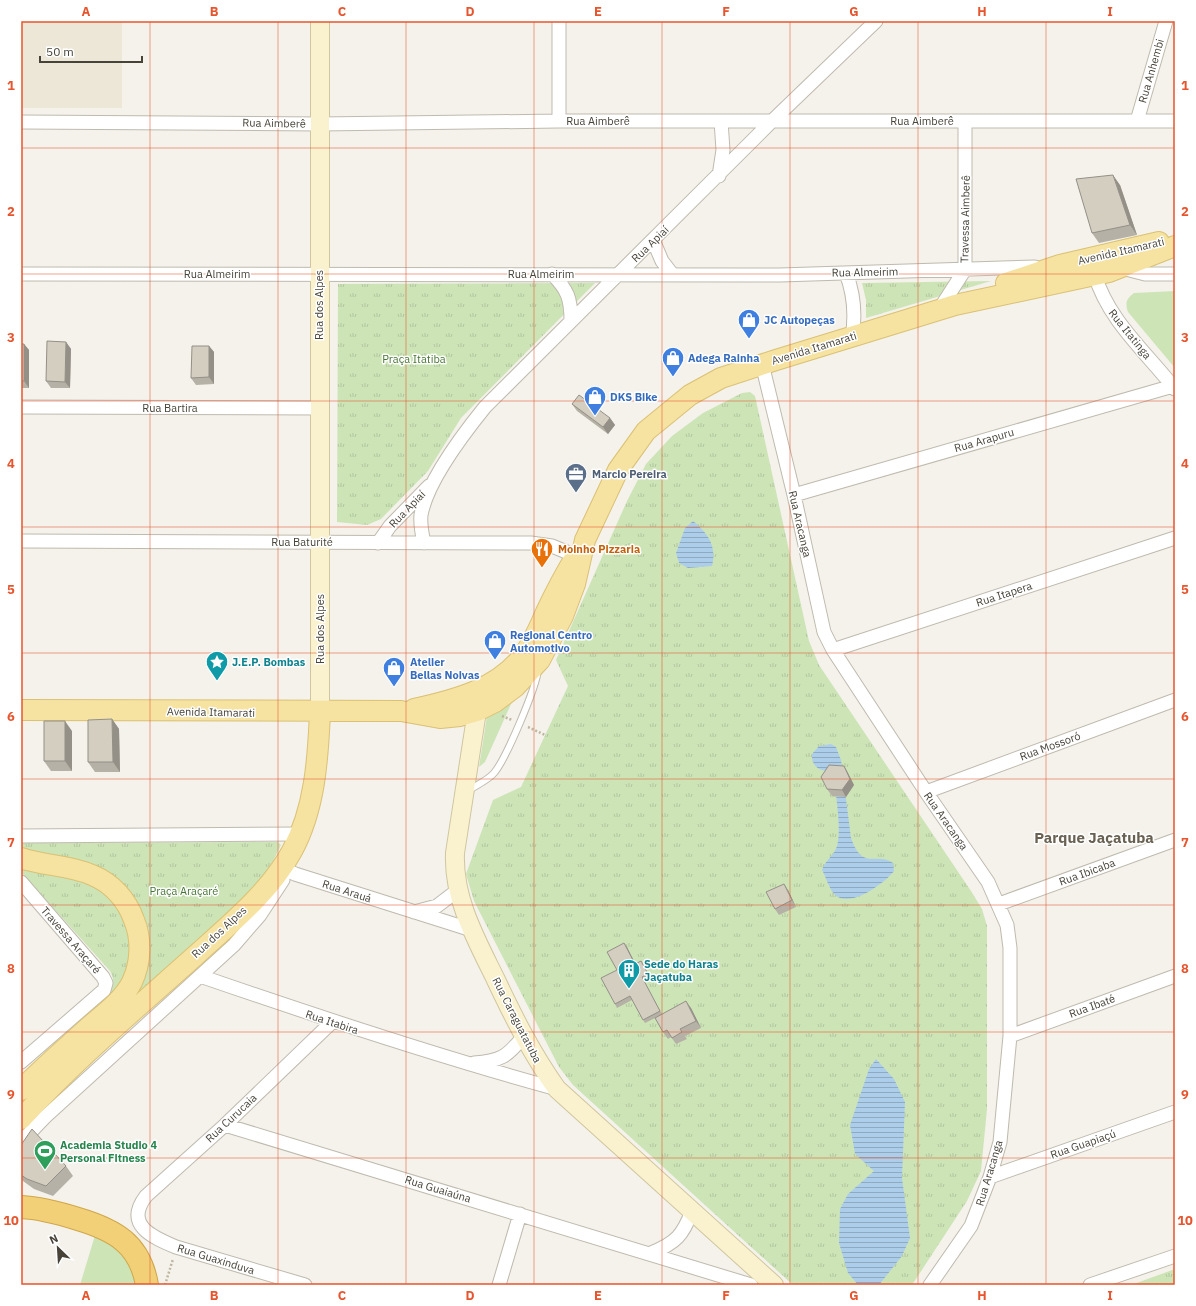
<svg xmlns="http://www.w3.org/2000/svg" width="1196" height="1306" viewBox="0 0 1196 1306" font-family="'IBM Plex Sans',sans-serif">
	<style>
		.education { fill: #ece7d6 }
		.green { fill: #cde4b7 }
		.park { fill: url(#park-tufts) }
		.water { fill: url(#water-rules) }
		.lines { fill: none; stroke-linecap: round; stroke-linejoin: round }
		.lane-casing { stroke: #bfbaae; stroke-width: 8 }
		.street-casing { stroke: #bfbaae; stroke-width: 15 }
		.secondary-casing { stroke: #cfc69e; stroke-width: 20 }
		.primary-casing { stroke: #dac173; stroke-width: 22 }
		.highway-casing { stroke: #d0a648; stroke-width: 24 }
		.path { stroke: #bfb6a0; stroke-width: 2.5; stroke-dasharray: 2 2; stroke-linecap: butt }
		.lane { stroke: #fff; stroke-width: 6 }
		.street { stroke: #fff; stroke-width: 13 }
		.secondary { stroke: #faf2ce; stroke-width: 18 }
		.primary { stroke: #f6e3a2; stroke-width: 20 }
		.highway { stroke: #f1d078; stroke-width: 22 }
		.wall { fill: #b6b1a6 }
		.shaded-wall { fill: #949087 }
		.building { fill: #d4cec1; stroke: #949087 }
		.grid { fill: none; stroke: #e7552e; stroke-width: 1; stroke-opacity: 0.55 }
		.labels { text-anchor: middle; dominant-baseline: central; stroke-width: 3; stroke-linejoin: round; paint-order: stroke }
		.street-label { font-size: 11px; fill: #474339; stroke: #fff }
		.shop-label { font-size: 11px; font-weight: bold; fill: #366cbe; stroke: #fff; text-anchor: start }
		.park-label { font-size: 11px; fill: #467531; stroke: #fff }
		.service-label { font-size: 11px; font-weight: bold; fill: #4e5e75; stroke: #fff; text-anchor: start }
		.food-label { font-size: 11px; font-weight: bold; fill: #c56008; stroke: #fff; text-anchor: start }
		.culture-label { font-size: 11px; font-weight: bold; fill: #0d838f; stroke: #fff; text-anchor: start }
		.leisure-label { font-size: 11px; font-weight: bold; fill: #27864d; stroke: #fff; text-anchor: start }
		.district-label { font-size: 15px; font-weight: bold; fill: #696151; stroke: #fff }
		.neatline { fill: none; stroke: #e7552e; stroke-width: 1.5 }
		.grid-label { font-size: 13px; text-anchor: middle; font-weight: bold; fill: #e7552e }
	</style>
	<defs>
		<pattern id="park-tufts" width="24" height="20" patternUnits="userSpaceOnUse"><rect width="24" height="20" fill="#cde4b7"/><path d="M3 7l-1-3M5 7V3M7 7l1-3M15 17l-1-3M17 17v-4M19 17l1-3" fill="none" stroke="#b1c59e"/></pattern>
		<pattern id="water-rules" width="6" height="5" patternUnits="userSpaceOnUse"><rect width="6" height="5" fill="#adceeb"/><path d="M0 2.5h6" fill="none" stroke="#8fa9bf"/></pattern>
	</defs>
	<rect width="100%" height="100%" fill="#f4f2eb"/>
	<path class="education" d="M21,21H122V108H21Z"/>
	<path class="green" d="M1175,291V368L1128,312C1125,303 1126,299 1134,293Z
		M515,695L485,762L479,767L487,716Z
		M96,1232C118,1246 131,1260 137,1285H80Z"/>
	<path class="park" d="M991,281L866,318V300L862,283Z
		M595,283L461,418L428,471L381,519L367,525L337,522L338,284Z
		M750,392L755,396L809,641L819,665L971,891L982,909L987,926V1109L981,1171L967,1201L912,1285H793L573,1085L559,1067L474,901L466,874L493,800L521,787L568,686L556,660L627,501L646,464L672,436L703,413L742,393Z
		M278,842L281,845L273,861L253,890L124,1009L140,909L21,849V843Z
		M21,868L81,878L96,885L123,911L132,951L122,983L108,1000L106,998C113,989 116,981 110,971L21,872Z
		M1175,1269V1285H1131Z"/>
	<path class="water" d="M693,521C708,533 717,546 712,566L688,568L679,563L676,553L685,528Z
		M831,744L836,747L841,760L851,838C863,872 876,851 893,863L894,871C885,883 850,909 835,895C829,889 826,877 822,870C825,860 834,856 837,846C842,828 835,791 833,770C821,773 811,767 812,754L819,746Z
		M876,1059L894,1079L905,1102L902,1178L910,1238L902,1256L879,1285H858L848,1273L839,1243L840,1209L848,1194L874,1171L855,1154L850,1125L869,1069Z"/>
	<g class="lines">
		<g class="lane-casing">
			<path id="lane" d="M469,790C477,785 488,780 494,773C506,759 536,688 538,670"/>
		</g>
		<g class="street-casing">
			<path id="street" d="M559,21V121
				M1137,121L1166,21
				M21,122L320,124L559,121H1175
				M719,176L723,150L721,121
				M653,240L662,261L672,274
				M1122,268L1145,274H1175
				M846,273C854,294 856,314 852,337
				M21,274L780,275L1035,267
				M552,274C568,290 571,299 571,321
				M1095,275C1108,320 1146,352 1175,389
				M939,310L964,271L965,263V121
				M762,364L794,495L824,632L833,650L926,792L988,882L1007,925L1010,948V1036L1000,1142L990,1177L971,1226L930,1285
				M21,407L320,408
				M794,495L1173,386
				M21,541L531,543L552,546L581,558
				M378,543L390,526L429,486
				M424,543C422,534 420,525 421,515C427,482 464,433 485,407L772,121L876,21
				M833,650L1175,538
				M926,792L1175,700
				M21,836L300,834
				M282,868L295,874L472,930
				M21,882L103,977L106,983L104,990L21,1062
				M999,904L1175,840
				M414,912L437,906L458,890
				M200,976C319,1017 436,1056 557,1089
				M1010,1036L1175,976
				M474,1063C500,1061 507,1057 523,1037
				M225,1125L751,1285
				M21,1142L45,1117L234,945L260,915L283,880
				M990,1177L1175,1112
				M651,1253C676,1243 683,1235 692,1211
				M305,1285L176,1247C152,1237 124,1225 146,1196L225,1125L332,1022
				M499,1285L520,1214
				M1090,1285L1175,1256"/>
		</g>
		<g class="secondary-casing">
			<path id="secondary" d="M477,711L455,853C453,899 476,939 496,980C514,1018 532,1054 557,1089L774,1285
				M320,712V21"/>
		</g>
		<g class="primary-casing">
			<path id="primary" d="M1006,283L1060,265L1159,242
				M414,709C455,700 499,689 525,653C534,640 540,626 546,612C555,593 565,574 576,556
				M21,710L401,711L440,718L460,716L477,711L495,702L515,687L540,660L563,616L575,584L585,540L618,470L646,431L690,395L721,378L776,360L955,305L1109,272L1175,246
				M21,858C44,866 70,865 92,875C112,883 127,900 134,920C142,939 141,963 132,982C123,1000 105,1013 90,1026C67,1047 43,1067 21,1090
				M21,1119C75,1060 137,1008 196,955C230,924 270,892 292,851C315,809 318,759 320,712"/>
		</g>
		<g class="highway-casing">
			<path id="highway" d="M21,1207C41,1208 59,1213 78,1219C115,1230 140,1244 147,1285"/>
		</g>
		<path class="path" d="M502,716L512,720
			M528,727L545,735
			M165,1285L173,1259"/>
		<use href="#lane" class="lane"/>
		<use href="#street" class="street"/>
		<use href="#secondary" class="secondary"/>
		<use href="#primary" class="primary"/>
		<use href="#highway" class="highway"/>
	</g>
	<path class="wall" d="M1120,185L1137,235L1099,243L1092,233Z
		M66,342L71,349L70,388H51L46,381Z
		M21,344H24L29,350V388H21Z
		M209,346L214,352V384L196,385L191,378Z
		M572,404L610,418L615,425L608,434L577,411Z
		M112,719L119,729L120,772H95L88,762Z
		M72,731V771H51L44,761Z
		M844,766L848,773L854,785L846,797L832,796L827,789Z
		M788,890L796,907L779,915L775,909Z
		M627,947L635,964L641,961L643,964L650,978L644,981L662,1014L691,1008L701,1028L685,1036L687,1039L676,1044L671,1037L668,1039L663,1032L655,1018L645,1023L632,1000L617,1008L615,1004L617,970Z
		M21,1145L66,1166L73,1176L53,1196L34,1189L23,1181L21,1178Z"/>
	<path class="shaded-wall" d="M1113,175L1120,185L1137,235L1130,225Z
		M66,342L71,349L70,388L65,382Z
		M24,344L29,350V388L24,381Z
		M209,346L214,352V384L209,377Z
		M610,418L615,425L608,434L603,427Z
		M112,719L119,729L120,772L113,762Z
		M65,721L72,731V771L65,761Z
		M844,766L848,773L854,785L846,797L842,790Z
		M784,884L788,890L796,907L792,900Z
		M624,943L627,947L637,967L635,964Z
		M686,1001L691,1008L701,1028L696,1021Z"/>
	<path class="building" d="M1113,175L1130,225L1092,233L1076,179Z
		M47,341L66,342L65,382L46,381Z
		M21,344H24V381H21Z
		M192,346H209V377L191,378Z
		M579,395L610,418L603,427L572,404Z
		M112,719L113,762H88V720Z
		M44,721H65V761H44Z
		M829,765L844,766L850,779L842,790L827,789L821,777Z
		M784,884L792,900L775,909L766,892Z
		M624,943L635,964L641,961L648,974L642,977L660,1011L643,1020L630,996L615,1004L601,978L617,970L607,952Z
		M686,1001L696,1021L680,1029L682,1032L672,1038L667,1030L663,1032L655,1018Z
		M32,1129L66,1166L46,1186L27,1179L21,1175V1145Z"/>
	<path class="grid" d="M150,21V1285M278,21V1285M406,21V1285M534,21V1285M662,21V1285M790,21V1285M918,21V1285M1046,21V1285M21,148H1175M21,274H1175M21,401H1175M21,527H1175M21,653H1175M21,779H1175M21,905H1175M21,1032H1175M21,1158H1175"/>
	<defs>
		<g id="shop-pin" transform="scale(1.15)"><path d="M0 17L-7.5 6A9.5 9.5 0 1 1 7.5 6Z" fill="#3f7fe0" stroke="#fff"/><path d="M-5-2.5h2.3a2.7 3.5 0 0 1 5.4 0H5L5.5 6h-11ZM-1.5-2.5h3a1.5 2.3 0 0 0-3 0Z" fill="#fff"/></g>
		<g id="office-pin" transform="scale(1.15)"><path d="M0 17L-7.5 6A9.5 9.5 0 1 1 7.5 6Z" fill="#5c6f8a" stroke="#fff"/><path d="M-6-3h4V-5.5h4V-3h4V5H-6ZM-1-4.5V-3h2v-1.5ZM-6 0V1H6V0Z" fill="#fff"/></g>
		<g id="restaurant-pin" transform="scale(1.15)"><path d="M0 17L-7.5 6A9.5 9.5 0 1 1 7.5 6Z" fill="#e8710a" stroke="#fff"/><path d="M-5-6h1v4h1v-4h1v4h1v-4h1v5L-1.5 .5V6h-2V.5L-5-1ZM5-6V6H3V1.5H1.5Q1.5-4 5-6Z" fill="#fff"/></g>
		<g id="sight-pin" transform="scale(1.15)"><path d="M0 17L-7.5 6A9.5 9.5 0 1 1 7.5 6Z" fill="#0f9aa8" stroke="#fff"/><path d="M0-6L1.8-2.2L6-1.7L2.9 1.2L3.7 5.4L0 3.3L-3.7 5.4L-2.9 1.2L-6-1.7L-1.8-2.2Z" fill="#fff"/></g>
		<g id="building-pin" transform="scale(1.15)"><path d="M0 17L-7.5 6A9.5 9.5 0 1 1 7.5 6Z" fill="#0f9aa8" stroke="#fff"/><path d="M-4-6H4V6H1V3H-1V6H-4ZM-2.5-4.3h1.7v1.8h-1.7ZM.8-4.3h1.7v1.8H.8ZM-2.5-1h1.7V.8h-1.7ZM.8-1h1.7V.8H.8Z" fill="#fff"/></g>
		<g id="stadium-pin" transform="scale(1.15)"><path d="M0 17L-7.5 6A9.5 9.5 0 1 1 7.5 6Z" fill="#2e9e5b" stroke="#fff"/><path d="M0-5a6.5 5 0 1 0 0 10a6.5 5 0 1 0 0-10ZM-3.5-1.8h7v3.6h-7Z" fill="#fff"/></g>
	</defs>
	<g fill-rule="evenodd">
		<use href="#shop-pin" x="749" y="320"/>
		<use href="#shop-pin" x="673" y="358"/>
		<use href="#shop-pin" x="595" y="397"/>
		<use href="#office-pin" x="576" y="474"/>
		<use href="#restaurant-pin" x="542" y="549"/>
		<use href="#shop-pin" x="495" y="641"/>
		<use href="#sight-pin" x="217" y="662"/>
		<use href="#shop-pin" x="394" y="668"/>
		<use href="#building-pin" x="629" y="970"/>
		<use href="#stadium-pin" x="45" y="1151"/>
	</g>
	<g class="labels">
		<g class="street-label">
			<text transform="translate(1151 71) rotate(-74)">Rua Anhembi</text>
			<text x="598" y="121">Rua Aimberê</text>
			<text x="922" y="121">Rua Aimberê</text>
			<text transform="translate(274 123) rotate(1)">Rua Aimberê</text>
			<text transform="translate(965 219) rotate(-89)">Travessa Aimberê</text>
			<text transform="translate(650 244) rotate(-44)">Rua Apiaí</text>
			<text transform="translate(1121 251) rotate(-13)">Avenida Itamarati</text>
			<text transform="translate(865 272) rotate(-1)">Rua Almeirim</text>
			<text x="217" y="274">Rua Almeirim</text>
			<text x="541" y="274">Rua Almeirim</text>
			<text transform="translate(319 305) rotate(-90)">Rua dos Alpes</text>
			<text transform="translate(1130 334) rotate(51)">Rua Itatinga</text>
			<text transform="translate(814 348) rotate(-17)">Avenida Itamarati</text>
			<text x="170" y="408">Rua Bartira</text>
			<text transform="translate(984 440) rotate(-16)">Rua Arapuru</text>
			<text transform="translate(407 509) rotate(-46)">Rua Apiaí</text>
			<text transform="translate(800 524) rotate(77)">Rua Aracanga</text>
			<text x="302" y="542">Rua Baturité</text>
			<text transform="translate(1004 594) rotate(-18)">Rua Itapera</text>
			<text transform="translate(320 629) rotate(-90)">Rua dos Alpes</text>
			<text transform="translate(211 712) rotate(1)">Avenida Itamarati</text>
			<text transform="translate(1050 746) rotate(-20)">Rua Mossoró</text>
			<text transform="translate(946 821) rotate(55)">Rua Aracanga</text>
			<text transform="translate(1087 872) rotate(-20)">Rua Ibicaba</text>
			<text transform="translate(347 891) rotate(18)">Rua Arauá</text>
			<text transform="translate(219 932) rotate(-43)">Rua dos Alpes</text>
			<text transform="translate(71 940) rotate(49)">Travessa Araçaré</text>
			<text transform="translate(1092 1006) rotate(-20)">Rua Ibaté</text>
			<text transform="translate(517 1020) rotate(63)">Rua Caraguatatuba</text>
			<text transform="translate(332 1022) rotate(18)">Rua Itabira</text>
			<text transform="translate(231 1118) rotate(-43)">Rua Curucaia</text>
			<text transform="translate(1083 1144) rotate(-19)">Rua Guapiaçú</text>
			<text transform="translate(989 1173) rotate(-73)">Rua Aracanga</text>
			<text transform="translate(438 1189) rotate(17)">Rua Guaiaúna</text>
			<text transform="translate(216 1259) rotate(17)">Rua Guaxinduva</text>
		</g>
		<g class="shop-label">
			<text x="764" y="320">JC Autopeças</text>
			<text x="688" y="358">Adega Rainha</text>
			<text x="610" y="397">DKS Bike</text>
			<text x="510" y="635">Regional Centro<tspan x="510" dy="13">Automotivo</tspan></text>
			<text x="410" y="662">Atelier<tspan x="410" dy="13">Bellas Noivas</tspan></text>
		</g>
		<g class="park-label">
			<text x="414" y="359">Praça Itatiba</text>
			<text x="184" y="891">Praça Araçaré</text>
		</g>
		<g class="service-label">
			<text x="592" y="474">Marcio Pereira</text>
		</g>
		<g class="food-label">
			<text x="558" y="549">Moinho Pizzaria</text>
		</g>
		<g class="culture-label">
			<text x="232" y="662">J.E.P. Bombas</text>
			<text x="644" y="964">Sede do Haras<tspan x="644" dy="13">Jaçatuba</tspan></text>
		</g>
		<g class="leisure-label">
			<text x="60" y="1145">Academia Studio 4<tspan x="60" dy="13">Personal Fitness</tspan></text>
		</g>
		<g class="district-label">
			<text x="1094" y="837">Parque Jaçatuba</text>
		</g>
	</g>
	<rect width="1196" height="1306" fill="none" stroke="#ffffff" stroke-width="44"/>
	<g transform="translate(58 1248) rotate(335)" stroke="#ffffff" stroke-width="3" paint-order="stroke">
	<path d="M0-3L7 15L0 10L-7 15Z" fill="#474339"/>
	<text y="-6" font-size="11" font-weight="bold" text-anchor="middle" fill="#474339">N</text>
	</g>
	<path d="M40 56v6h102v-6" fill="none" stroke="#474339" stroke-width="2"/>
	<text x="46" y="56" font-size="12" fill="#474339" stroke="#ffffff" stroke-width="3" paint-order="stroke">50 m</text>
	<rect x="22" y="22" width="1152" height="1262" class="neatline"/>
	<g class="grid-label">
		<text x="86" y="16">A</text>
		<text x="214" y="16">B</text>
		<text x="342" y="16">C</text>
		<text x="470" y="16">D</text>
		<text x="598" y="16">E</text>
		<text x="726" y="16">F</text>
		<text x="854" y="16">G</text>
		<text x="982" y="16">H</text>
		<text x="1110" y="16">I</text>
		<text x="11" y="90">1</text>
		<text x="1185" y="90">1</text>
		<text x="11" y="216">2</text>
		<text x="1185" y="216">2</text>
		<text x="11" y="342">3</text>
		<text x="1185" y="342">3</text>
		<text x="11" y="468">4</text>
		<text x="1185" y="468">4</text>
		<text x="11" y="594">5</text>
		<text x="1185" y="594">5</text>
		<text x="11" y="721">6</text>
		<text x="1185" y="721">6</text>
		<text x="11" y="847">7</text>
		<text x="1185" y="847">7</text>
		<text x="11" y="973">8</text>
		<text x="1185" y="973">8</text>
		<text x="11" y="1099">9</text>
		<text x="1185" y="1099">9</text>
		<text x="11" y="1225">10</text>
		<text x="1185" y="1225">10</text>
		<text x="86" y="1300">A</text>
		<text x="214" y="1300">B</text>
		<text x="342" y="1300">C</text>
		<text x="470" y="1300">D</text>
		<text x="598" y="1300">E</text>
		<text x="726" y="1300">F</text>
		<text x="854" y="1300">G</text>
		<text x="982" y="1300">H</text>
		<text x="1110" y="1300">I</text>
	</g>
</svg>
